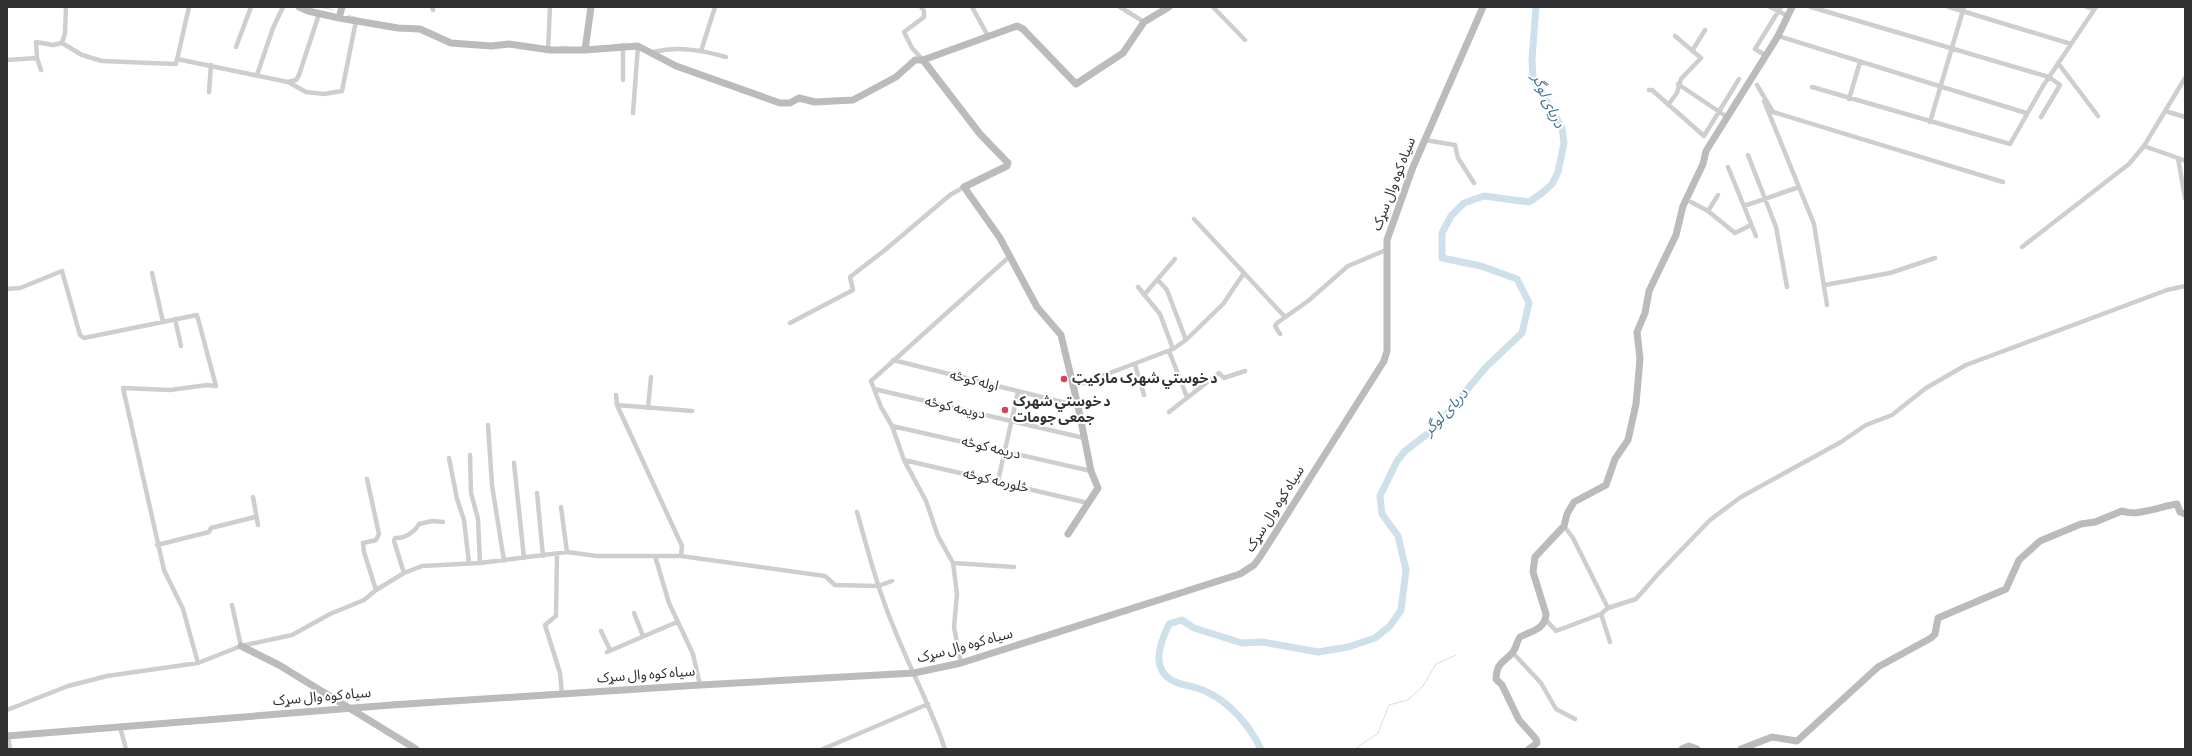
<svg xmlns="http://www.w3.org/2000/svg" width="2192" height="756" viewBox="0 0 2192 756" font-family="'Alegreya Sans','Noto Sans Arabic',sans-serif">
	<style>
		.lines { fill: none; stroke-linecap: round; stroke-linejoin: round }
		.stream { stroke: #cee1eb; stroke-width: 1 }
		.river { stroke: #cee1eb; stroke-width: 7 }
		.street { stroke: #cecece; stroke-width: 4.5 }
		.secondary { stroke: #bbb; stroke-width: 7 }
		.poi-dot { fill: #dc4051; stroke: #fff; stroke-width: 1.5 }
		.labels { text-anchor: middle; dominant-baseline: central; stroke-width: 4; stroke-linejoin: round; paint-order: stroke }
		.street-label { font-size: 14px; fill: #313131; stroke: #fff }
		.poi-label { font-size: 14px; font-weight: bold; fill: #313131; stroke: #fff; text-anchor: start }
		.water-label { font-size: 15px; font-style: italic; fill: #437590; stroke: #fff }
	</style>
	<rect width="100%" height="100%" fill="#fff"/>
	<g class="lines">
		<path class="stream" d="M320,7L333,10
			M348,15L355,17
			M612,45L626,43
			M560,46L569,47
			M1355,749L1378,733L1389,705L1408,700L1423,686L1436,664L1456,655"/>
		<path class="river" d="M1261,749C1249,725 1230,702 1205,691C1196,687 1187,686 1178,683C1149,672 1159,645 1169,624L1182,620L1194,628L1242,643L1262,642L1318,652L1348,647L1375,638L1390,626L1401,610L1406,570L1398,536L1382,514L1380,496L1397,461L1405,451L1435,428L1486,367L1522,333L1529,303L1517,279L1481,266L1442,258V233L1451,216L1464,203L1484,196L1529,202L1542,193L1552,184L1558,172L1564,143L1562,128L1533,78L1532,59L1536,7"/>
		<path class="street" d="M432,7L433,10
			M921,7L924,11V17L904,32L912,48L923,60
			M972,7L988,36
			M1120,7L1144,22
			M1213,7L1245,40
			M1770,7L1788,16
			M1811,7L2049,77L2060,85L2041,117
			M1949,7L2071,44
			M2087,7L2094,9
			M1778,36L2026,113
			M62,43L65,33L66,7
			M236,47L251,7
			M548,50L550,7
			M701,51L715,7
			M1692,51L1705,30
			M653,52C678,46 701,50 726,57
			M1765,55L1755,49L1781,7
			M177,59L288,82L306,92L324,94L342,91L356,21
			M7,60L37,58
			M2058,63L2098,116
			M41,70L37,58L36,42L53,45L62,43L82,55L102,61L176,64L189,7
			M257,75L273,28L283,7
			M623,80V46
			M288,82L296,80L299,75L319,14
			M1678,84L1727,117
			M1757,85L1773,112L2003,182
			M1812,87L2010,144L2043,86L2096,7
			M1649,90H1652L1704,136L1739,79
			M209,92L211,65
			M1849,99L1860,62
			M1764,101L1814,224L1827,305
			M1668,105L1677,93L1681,79L1701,58L1675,36
			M2165,111L2185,117
			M633,113L638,46
			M1930,122L1964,7
			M1425,140L1455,145L1458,158L1474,183
			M2144,146L2178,158
			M1748,155L1776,227L1787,287
			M2185,161L2178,158L2185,198
			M1728,167L1756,236
			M1691,202L1708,211L1735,233L1751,225
			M1744,206L1799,187
			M1708,211L1718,195
			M1194,219L1285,317
			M2022,247L2129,164L2144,146L2185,78
			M152,273L163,322
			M1158,280L1167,290L1186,340
			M1825,285L1890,273L1935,258
			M1138,287L1160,314L1173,349
			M7,289L20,288L62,271L80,335L84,338L197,315L216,386L207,385L170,390L123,388L164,570L183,609L198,663
			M1144,295L1175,259
			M175,319L181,346
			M790,323L853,290L850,277L885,250L950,195L964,187
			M1280,334L1275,326L1277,323L1308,301L1348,266L1386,250
			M1169,351L1187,397
			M893,360L1078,406
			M1135,365L1144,395
			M1073,387L1173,349L1186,340L1223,304L1244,273
			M874,389L1084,438
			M617,405L692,411
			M648,408L651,377
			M1169,412L1219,373L1224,378L1245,371
			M488,425L492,485L504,561
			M892,426L1091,471
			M470,455L471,493L478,519L480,563
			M449,458L457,499L464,520L469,563
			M904,460L1088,503
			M514,463L524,558
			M367,479L379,534L376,540L363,543L364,552L376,590
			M998,481L1018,392
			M537,493L543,556
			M253,497L258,525
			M561,507L567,552
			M857,512C868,551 878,590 894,628C910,669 931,707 945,749
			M1564,526L1573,538L1608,608
			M157,545L209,532L211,528L255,517
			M557,555L556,616L545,625L560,673L562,694
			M655,556L669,603L693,654L700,685
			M681,556L825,576L835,585L878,586L892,581
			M953,563L1014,567
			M404,573L394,541L395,538C404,539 415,532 419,524L432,521L443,522
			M232,605L241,646
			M634,613L643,636
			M1601,614L1610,642
			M1546,620L1556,631L1601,614L1608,608L1636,599L1659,573L1710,520L1741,497L1841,442L1866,425L1892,415L1926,388L1966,365L2167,290L2185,286
			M601,631L610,650
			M607,652L677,622
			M1513,653L1541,683L1556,709L1575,719
			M961,663L954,627L957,594L953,563L938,536L926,501L904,460L892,426L881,407L871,381L1009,257
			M7,710L68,686L107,676L198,663L241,646L292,635L330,614L364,600L376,590L404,573L422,566L480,563L567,552L597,556H681L682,546L617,405L616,395
			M120,727L126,749
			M8,736L10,749
			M823,749L928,704"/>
		<path class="secondary" d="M299,7L308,11L339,18L398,28L420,29L451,43L491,46L509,44L550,50H585L638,46L676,66L780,103H790L799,98L815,102L853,100L896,77L915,60H923L1017,26L1023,29L1076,84L1123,53L1144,22L1169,7
			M339,18L342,7
			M585,50L591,7
			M923,60L980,134L1008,163L1007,166L964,187L1000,238L1037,307L1061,335L1078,406L1091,471L1098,488L1068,534
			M241,646L279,665L416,749
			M7,736L391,705L700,685L914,673L961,663L1240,574L1254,565L1260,557L1384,361L1387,351V240L1413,167L1483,7
			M1529,749L1537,743L1536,739L1519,720L1502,685L1496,679C1497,661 1503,664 1513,652C1516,648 1517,641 1520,637C1531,631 1545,630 1546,614L1533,572L1535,557L1564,526L1567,514L1574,502L1606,485L1615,459L1628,440L1636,404L1640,359L1637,332L1645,313L1649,291L1676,235L1683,206L1703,164L1706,151L1778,36L1792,7
			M1682,749L1689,746L1697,749
			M1741,749L1772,737L1797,741L1878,667L1931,638L1935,634L1938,618L2006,589L2019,560L2040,541L2081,524L2095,522L2122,511C2136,517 2162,506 2177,504L2180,512L2185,514"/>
	</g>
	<g class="poi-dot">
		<circle cx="1064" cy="379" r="4"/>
		<circle cx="1005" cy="410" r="4"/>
	</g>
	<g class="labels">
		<g class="street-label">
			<text transform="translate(1394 184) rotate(-69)">سیاه کوه وال سړک</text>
			<text transform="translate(974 381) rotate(14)">اوله کوڅه</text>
			<text transform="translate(955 408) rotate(13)">دویمه کوڅه</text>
			<text transform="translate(991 448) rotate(13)">دریمه کوڅه</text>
			<text transform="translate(996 481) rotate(13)">څلورمه کوڅه</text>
			<text transform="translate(1275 509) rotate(-58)">سیاه کوه وال سړک</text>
			<text transform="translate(965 646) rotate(-15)">سیاه کوه وال سړک</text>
			<text transform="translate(646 675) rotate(-4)">سیاه کوه وال سړک</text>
			<text transform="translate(322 697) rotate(-5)">سیاه کوه وال سړک</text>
		</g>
		<g class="poi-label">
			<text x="1072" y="379">د خوستي شهرک مارکیټ</text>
			<text x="1013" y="402">د خوستي شهرک<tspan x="1013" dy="16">جمعی جومات</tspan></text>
		</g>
		<g class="water-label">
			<text transform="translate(1548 101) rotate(65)">دریای لوگر</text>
			<text transform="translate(1446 412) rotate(-47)">دریای لوگر</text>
		</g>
	</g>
	<rect width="2192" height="756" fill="none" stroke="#313131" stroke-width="16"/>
</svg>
